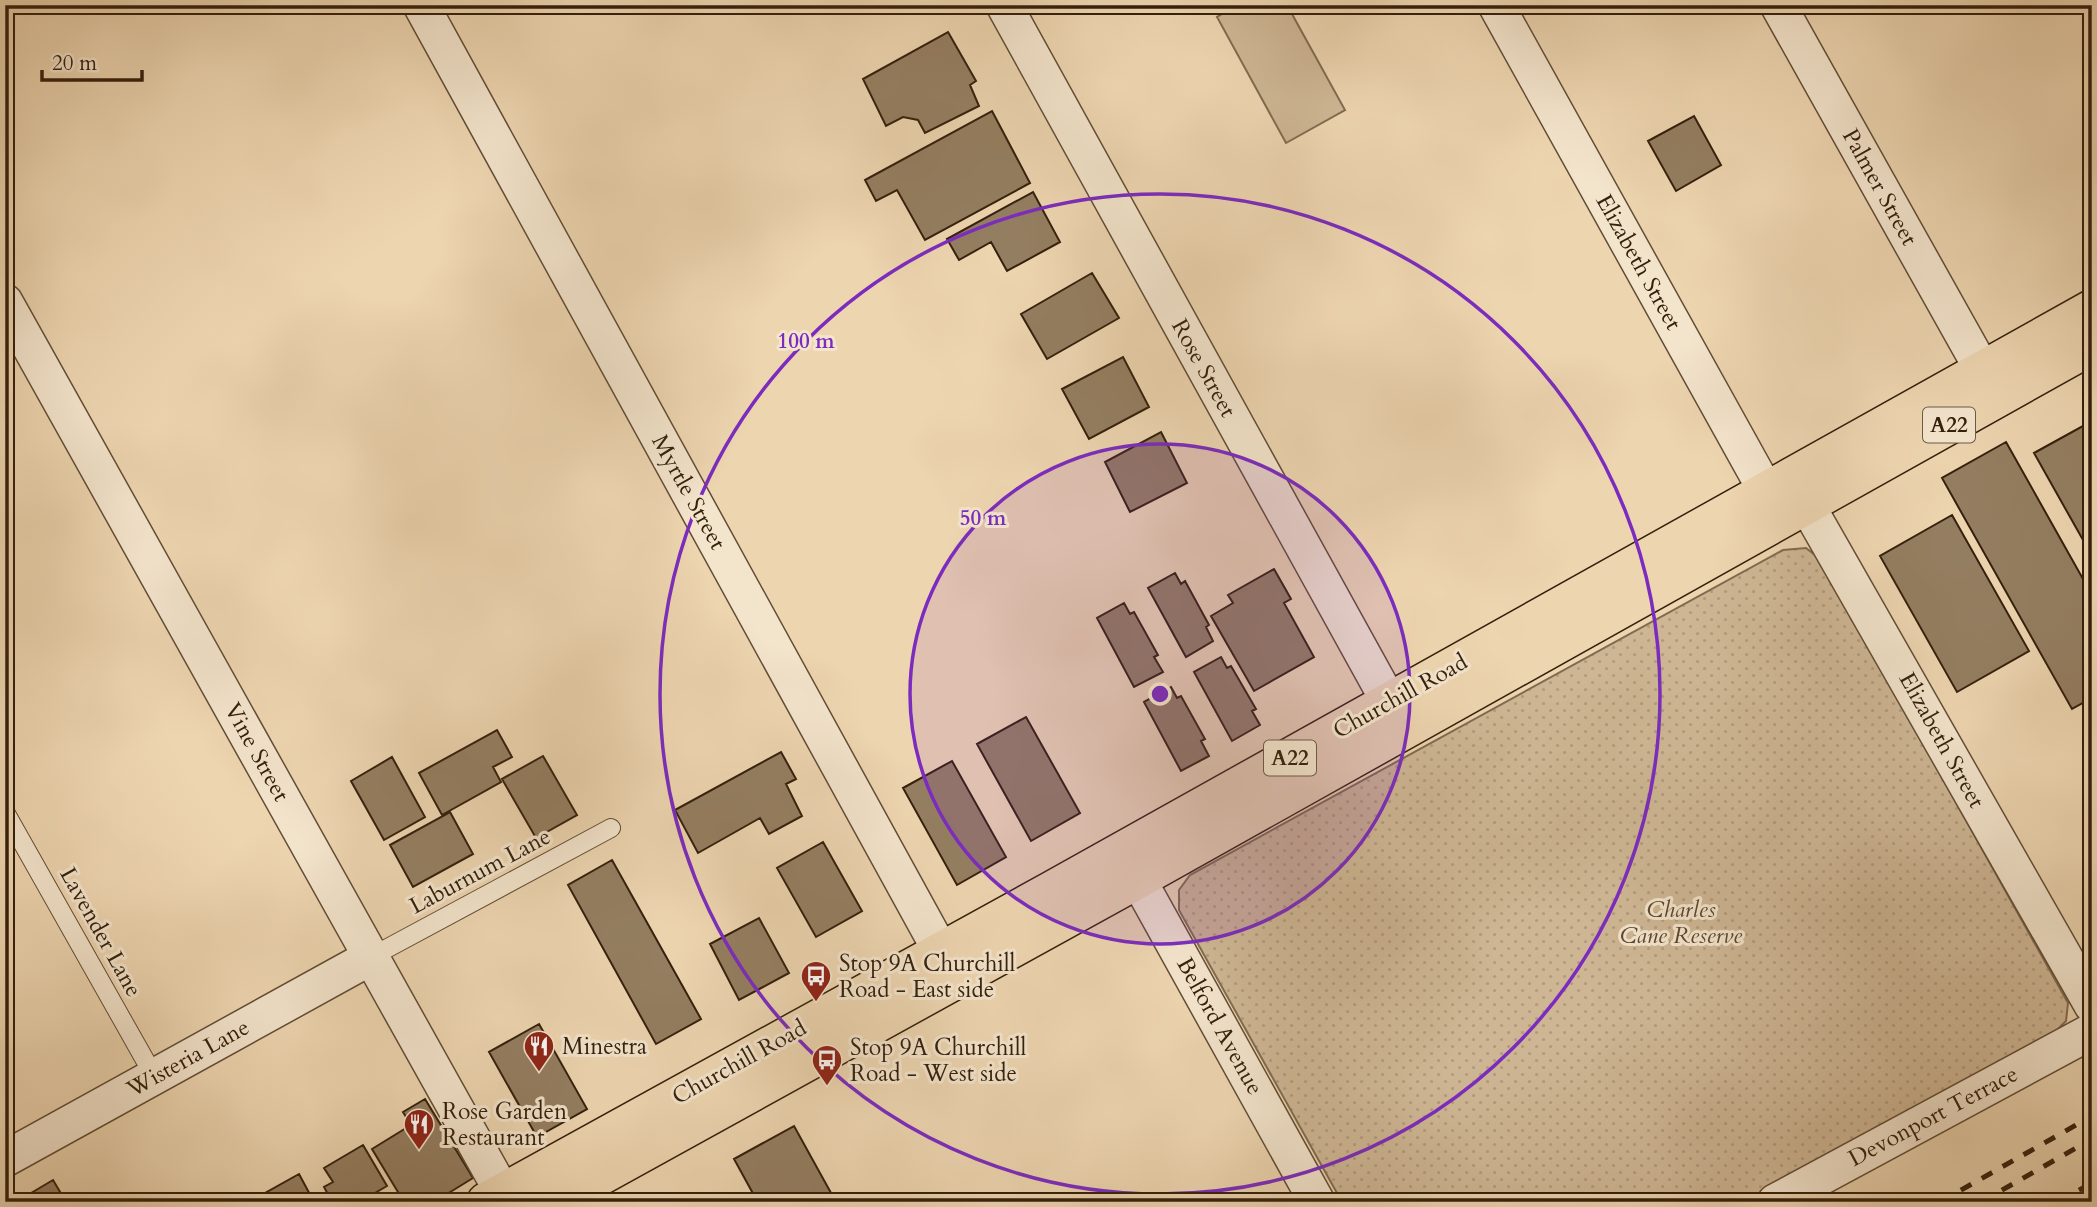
<svg xmlns="http://www.w3.org/2000/svg" width="2097" height="1207" viewBox="0 0 2097 1207" font-family="Cardo,serif">
	<style>
		.grass { fill: #ceb694; stroke: #816b50; stroke-width: 2 }
		.park { fill: url(#park-dots); stroke: #816b50; stroke-width: 2 }
		.building { fill: #947e61; stroke: #34200c; stroke-width: 2 }
		.lines { fill: none; stroke-linecap: round; stroke-linejoin: round }
		.service-casing { stroke: #624d35; stroke-width: 20 }
		.minor-casing { stroke: #624d35; stroke-width: 38 }
		.primary-casing { stroke: #34200c; stroke-width: 41 }
		.service { stroke: #f3e4cc; stroke-width: 18 }
		.minor { stroke: #f3e4cc; stroke-width: 35 }
		.primary { stroke: #edd5b0; stroke-width: 38 }
		.rail { stroke: #34200c; stroke-width: 5; stroke-dasharray: 12 12; stroke-linecap: butt }
		.ring { fill: none; stroke: #7b2cbf; stroke-width: 3.5 }
		.labels { text-anchor: middle; dominant-baseline: central; stroke-width: 6; stroke-linejoin: round; paint-order: stroke }
		.shield { fill: #f3e4cc; stroke: #6d5b46; stroke-width: 2 }
		.shield-label { font-size: 21px; font-weight: bold; fill: #34200c }
		.street-label { font-size: 23px; fill: #34200c; stroke: #f3e4cc }
		.park-label { font-size: 23px; font-style: italic; fill: #5a462e; stroke: #f3e4cc }
		.poi-label { font-size: 23px; fill: #34200c; stroke: #f3e4cc; text-anchor: start }
		.centre { fill: #7b2cbf; stroke: #f3e4cc; stroke-width: 3.5 }
		.ring-label { font-size: 21px; text-anchor: middle; font-weight: bold; fill: #7b2cbf; stroke: #f3e4cc; stroke-width: 6; stroke-linejoin: round; paint-order: stroke }
	</style>
	<defs>
		<pattern id="park-dots" width="8" height="8" patternUnits="userSpaceOnUse" patternTransform="scale(1.75)"><rect width="8" height="8" fill="#ceb694"/><path d="M2 2h.1M6 6h.1" fill="none" stroke="#b29c7e" stroke-width="1.8" stroke-linecap="round"/></pattern>
	</defs>
	<rect width="100%" height="100%" fill="#edd5b0"/>
	<filter id="stains"><feTurbulence type="fractalNoise" baseFrequency=".00286" numOctaves="4"/><feColorMatrix values="0 0 0 0 .2 0 0 0 0 .09 0 0 0 0 .02 0 0 0 .5 -.17"/></filter>
	<radialGradient id="worn" r=".72"><stop offset=".6" stop-color="#630" stop-opacity="0"/><stop offset="1" stop-color="#630" stop-opacity=".3"/></radialGradient>
	<path class="grass" d="M1238,5H1287L1345,110L1286,143L1217,17Z"/>
	<path class="park" d="M1806,548L1820,559L2068,1003L2066,1021L2055,1032L1747,1202H1342L1179,910V890L1190,875L1783,550Z"/>
	<path class="building" d="M948,32L976,81L970,85L979,106L925,133L918,120L903,117L886,126L863,79Z
		M992,111L1030,183L925,240L897,190L876,201L865,180Z
		M1694,116L1721,165L1676,191L1648,141Z
		M1033,192L1060,242L1007,271L991,242L959,260L947,239Z
		M1092,273L1119,318L1047,359L1021,314Z
		M1123,357L1149,407L1089,439L1062,389Z
		M2092,421V556L2034,453Z
		M1161,432L1187,483L1130,512L1105,462Z
		M2006,442L2092,595V698L2072,709L1942,478Z
		M1952,515L2029,651L1957,692L1880,556Z
		M1274,569L1291,599L1284,603L1314,657L1254,691L1211,616L1233,603L1228,595Z
		M1175,573L1181,584L1185,581L1209,625L1206,627L1213,641L1186,657L1148,588Z
		M1124,603L1130,614L1134,612L1158,655L1154,657L1163,672L1134,687L1097,618Z
		M1221,657L1227,668L1231,666L1256,709L1252,711L1260,725L1232,741L1194,672Z
		M1171,687L1177,698L1181,696L1205,739L1201,741L1209,756L1181,771L1144,702Z
		M1026,717L1080,813L1031,841L977,744Z
		M497,730L512,757L493,767L501,782L442,815L419,773Z
		M781,752L796,779L786,784L802,816L769,834L760,818L698,853L675,810Z
		M543,756L577,815L536,838L502,779Z
		M392,757L425,817L384,840L351,781Z
		M952,761L1006,857L957,885L903,788Z
		M450,812L473,854L413,887L390,845Z
		M823,842L862,911L816,937L777,868Z
		M612,860L701,1019L656,1044L568,885Z
		M759,918L789,973L739,1000L710,944Z
		M539,1024L587,1109L537,1137L489,1052Z
		M425,1099L473,1178L434,1202L426,1193L412,1202H404L372,1149L411,1125L403,1112Z
		M794,1126L836,1202H751L756,1199L734,1159Z
		M363,1145L387,1186L370,1196L373,1202H332L324,1187L333,1182L324,1168Z
		M299,1174L314,1202H249Z
		M53,1180L66,1202H16Z"/>
	<g class="lines">
		<g class="service-casing">
			<path id="service" d="M5,812L154,1076
				M371,957L611,828"/>
		</g>
		<g class="minor-casing">
			<path id="minor" d="M421,5L955,977
				M1004,5L1403,727
				M1496,5L1780,516
				M1778,5L1982,369
				M5,302L508,1202
				M1792,479L2092,1005
				M1124,854L1317,1202
				M5,1159L371,957
				M1775,1202L2092,1031"/>
		</g>
		<g class="primary-casing">
			<path id="primary" d="M486,1202L1051,891L2092,309
				M553,1202L1138,879L2092,345"/>
		</g>
		<use href="#service" class="service"/>
		<use href="#minor" class="minor"/>
		<use href="#primary" class="primary"/>
		<path class="rail" d="M1940,1202L2092,1116
			M1981,1202L2092,1139
			M2058,1202L2092,1183"/>
	</g>
	<circle cx="1160" cy="694" r="250" fill="#7b2cbf" fill-opacity=".12"/>
	<g class="ring">
		<circle cx="1160" cy="694" r="250"/>
		<circle cx="1160" cy="694" r="500"/>
	</g>
	<defs>
		<g id="bus-pin" transform="scale(1.575)"><path d="M0 17L-7.5 6A9.5 9.5 0 1 1 7.5 6Z" fill="#8f2418" stroke="#f3e4cc"/><path d="M-5-6H5V4H4V6H2V4H-2V6H-4V4H-5ZM-3.5-4V0h7V-4ZM-3.5 1.2v1.5H-2V1.2ZM2 1.2v1.5H3.5V1.2Z" fill="#fff"/></g>
		<g id="restaurant-pin" transform="scale(1.575)"><path d="M0 17L-7.5 6A9.5 9.5 0 1 1 7.5 6Z" fill="#8f2418" stroke="#f3e4cc"/><path d="M-5-6h1v4h1v-4h1v4h1v-4h1v5L-1.5 .5V6h-2V.5L-5-1ZM5-6V6H3V1.5H1.5Q1.5-4 5-6Z" fill="#fff"/></g>
	</defs>
	<g fill-rule="evenodd">
		<use href="#bus-pin" x="816" y="976"/>
		<use href="#restaurant-pin" x="539" y="1046"/>
		<use href="#bus-pin" x="827" y="1060"/>
		<use href="#restaurant-pin" x="419" y="1124"/>
	</g>
	<g class="labels">
		<g class="shield">
			<rect x="1923" y="407.5" width="52" height="35" rx="5"/>
			<rect x="1264" y="740.5" width="52" height="35" rx="5"/>
		</g>
		<g class="shield-label">
			<text x="1949" y="425">A22</text>
			<text x="1290" y="758">A22</text>
		</g>
		<g class="street-label">
			<text transform="translate(1880 187) rotate(61)">Palmer Street</text>
			<text transform="translate(1639 262) rotate(61)">Elizabeth Street</text>
			<text transform="translate(1204 368) rotate(61)">Rose Street</text>
			<text transform="translate(689 492) rotate(61)">Myrtle Street</text>
			<text transform="translate(1400 696) rotate(-29)">Churchill Road</text>
			<text transform="translate(1942 740) rotate(61)">Elizabeth Street</text>
			<text transform="translate(257 752) rotate(61)">Vine Street</text>
			<text transform="translate(480 871) rotate(-28)">Laburnum Lane</text>
			<text transform="translate(101 932) rotate(61)">Lavender Lane</text>
			<text transform="translate(1220 1026) rotate(61)">Belford Avenue</text>
			<text transform="translate(188 1058) rotate(-29)">Wisteria Lane</text>
			<text transform="translate(739 1062) rotate(-29)">Churchill Road</text>
			<text transform="translate(1933 1116) rotate(-28)">Devonport Terrace</text>
		</g>
		<g class="park-label">
			<text x="1681" y="909">Charles<tspan x="1681" dy="26">Cane Reserve</tspan></text>
		</g>
		<g class="poi-label">
			<text x="839" y="963">Stop 9A Churchill<tspan x="839" dy="26">Road - East side</tspan></text>
			<text x="562" y="1046">Minestra</text>
			<text x="850" y="1047">Stop 9A Churchill<tspan x="850" dy="26">Road - West side</tspan></text>
			<text x="442" y="1111">Rose Garden<tspan x="442" dy="26">Restaurant</tspan></text>
		</g>
	</g>
	<circle cx="1160" cy="694" r="10" class="centre"/>
	<g class="ring-label">
		<text x="806" y="348">100 m</text>
		<text x="983" y="525">50 m</text>
	</g>
	<rect width="2097" height="1207" fill="none" stroke="#edd5b0" stroke-width="28"/>
	<rect x="7" y="7" width="2083" height="1193" fill="none" stroke="#34200c" stroke-width="3.5"/>
	<rect x="14" y="14" width="2069" height="1179" fill="none" stroke="#34200c" stroke-width="2"/>
	<path d="M42 70v10h100v-10" fill="none" stroke="#34200c" stroke-width="3.5"/>
	<text x="52" y="70" font-size="21" fill="#34200c" stroke="#f3e4cc" stroke-width="5" paint-order="stroke">20 m</text>
	<rect width="100%" height="100%" filter="url(#stains)"/>
	<rect width="100%" height="100%" fill="url(#worn)"/>
</svg>
